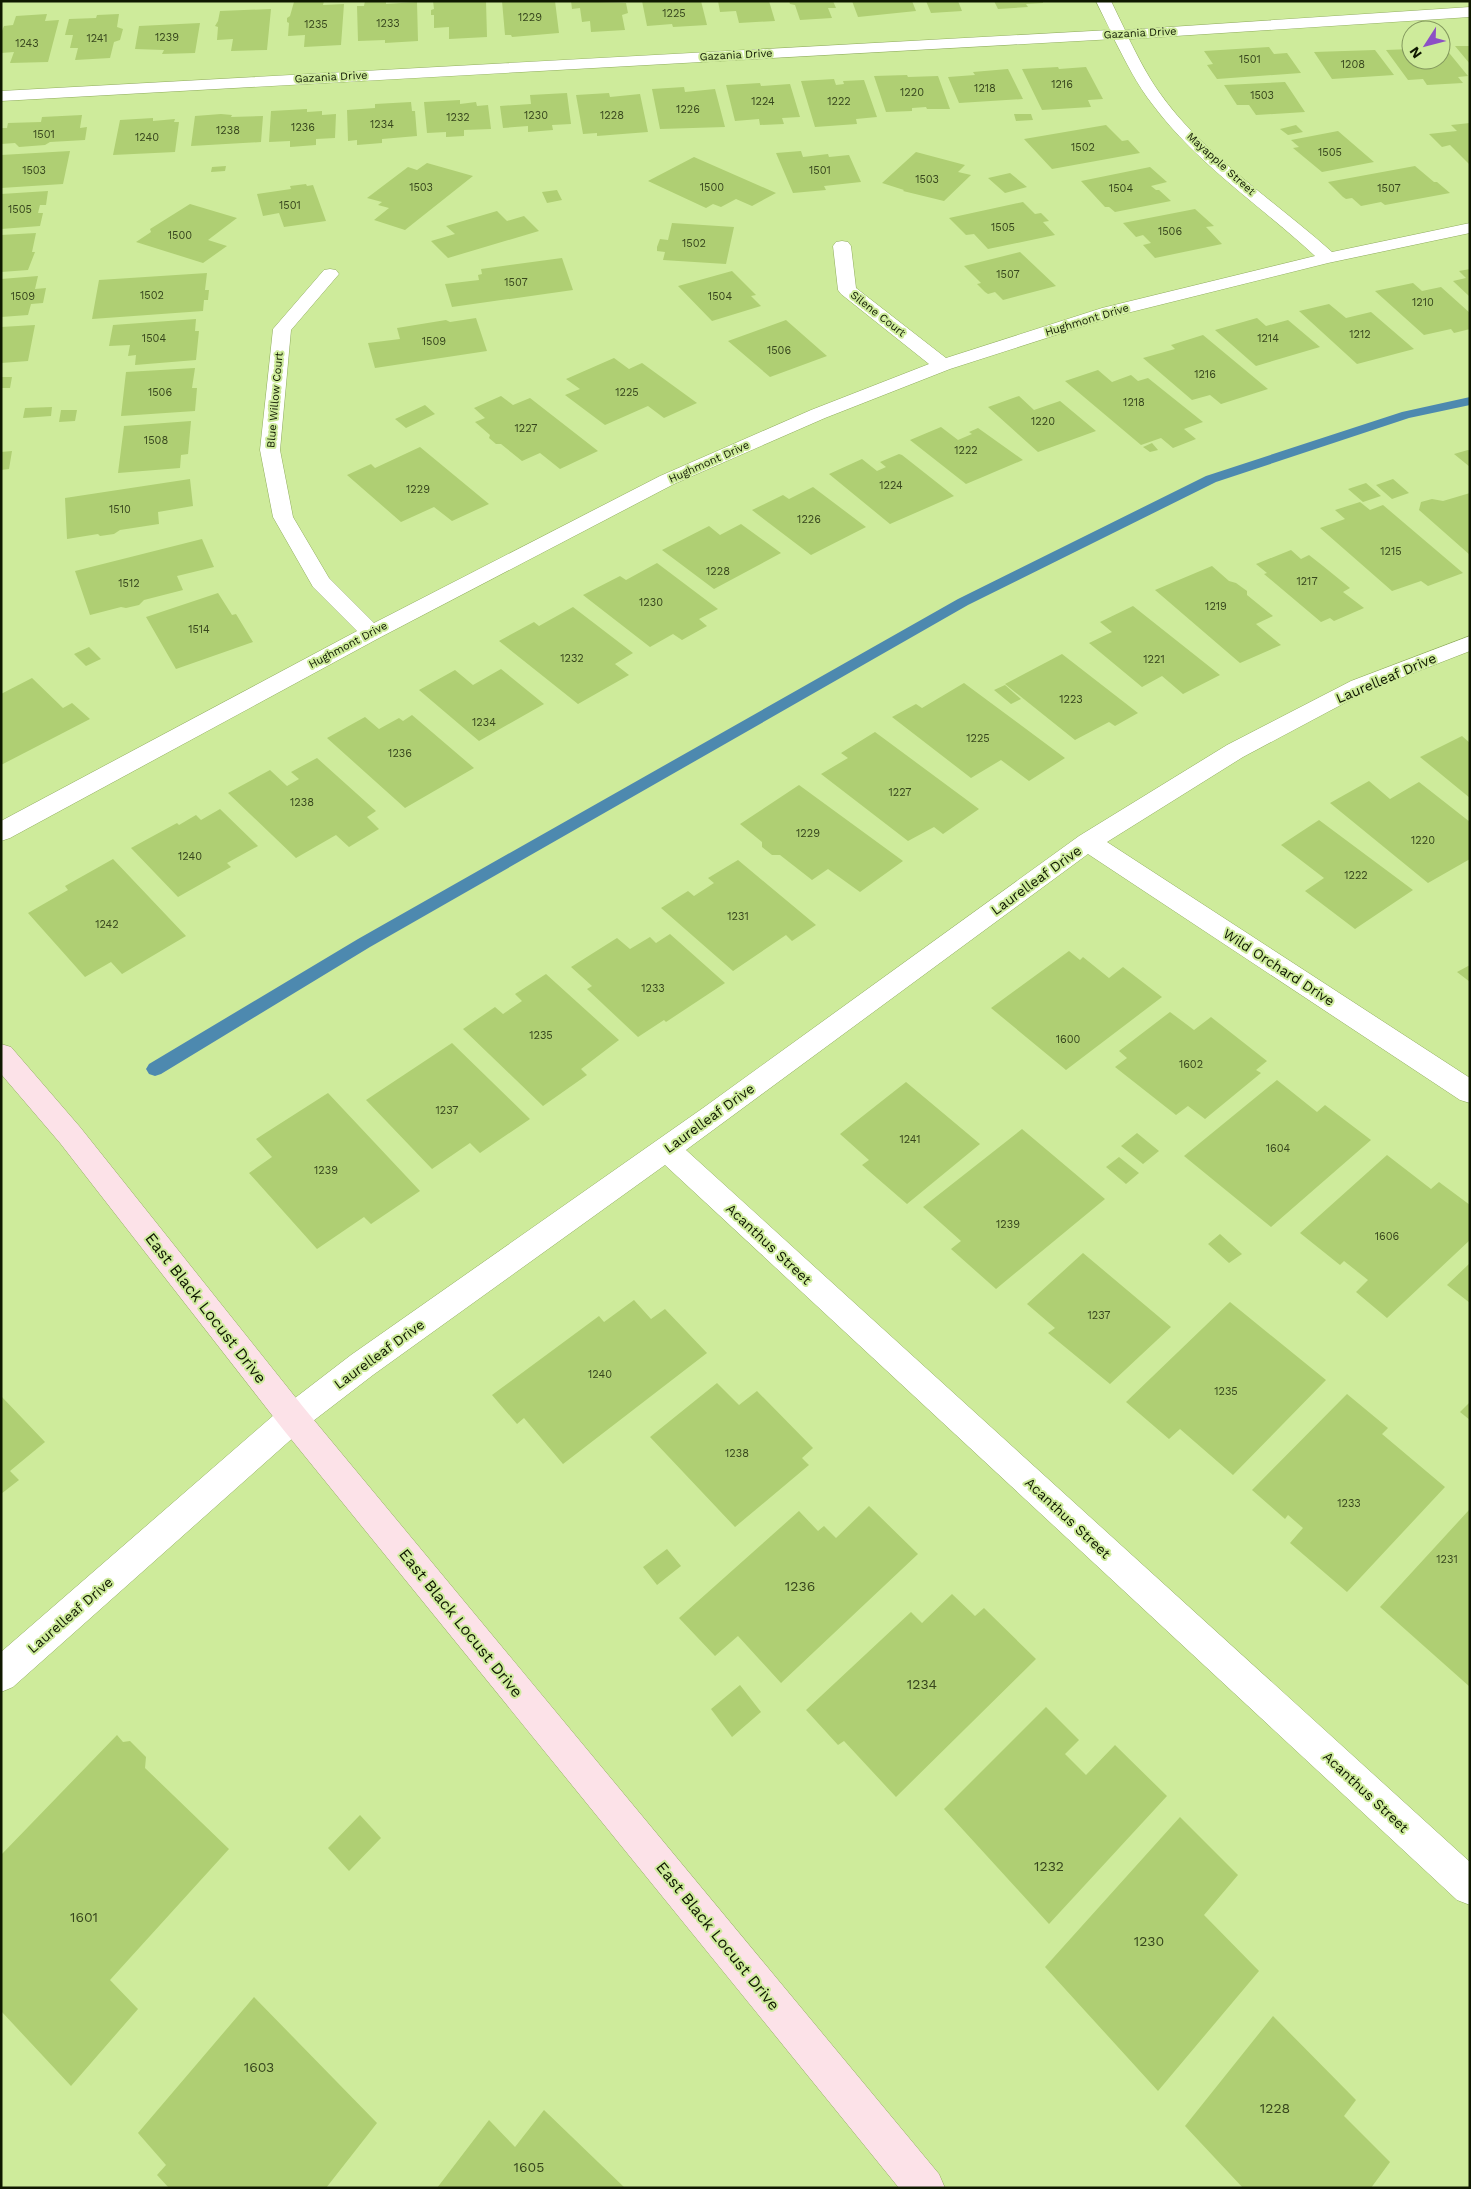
<svg xmlns="http://www.w3.org/2000/svg" width="1471" height="2189" viewBox="0 0 1471 2189" font-family="'Work Sans',sans-serif">
	<style>
		.lines { fill: none; stroke-linecap: round; stroke-linejoin: round }
		.stream { fill: #4d89af; fill-rule: evenodd }
		.building { fill: #afcf73 }
		.street-casing { stroke: #90ac5e; stroke-width: 1 }
		.secondary-casing { stroke: #90ac5e; stroke-width: 1 }
		.street { fill: #fff; fill-rule: evenodd }
		.secondary { fill: #fce2e8; fill-rule: evenodd }
		.labels { text-anchor: middle; dominant-baseline: central; stroke-width: 4; stroke-linejoin: round; paint-order: stroke }
		.number-label { font-size: 11px; fill: #37461d }
		.far-street-label { font-size: 11px; fill: #0f1800; stroke: #ceeb9b }
		.street-label { font-size: 14px; fill: #0f1800; stroke: #ceeb9b }
		.near-number-label { font-size: 14px; fill: #37461d }
		.near-street-label { font-size: 16px; fill: #0f1800; stroke: #ceeb9b }
	</style>
	<rect width="100%" height="100%" fill="#ceeb9b"/>
	<g class="lines">
		<path class="stream" d="M1470,397V405L1409,418L1216,482L968,605L370,947L161,1074L155,1076L149,1074L146,1069L149,1064L358,939L958,599L1206,476L1402,412Z"/>
	</g>
	<path class="building" d="M300,1H324L323,5L344,4L341,45L304,47L305,35L288,36L289,23L287,22V18L290,16L294,2Z
		M365,1H386V4L417,2L418,41L385,43V40L358,41L357,6H364Z
		M433,1H486L487,37L449,39V27L434,28V15H431V10L434,9Z
		M502,1H555L559,33L512,37L511,35H505Z
		M571,1L626,3L628,13L622,15L625,30L591,32L590,21L582,22L580,8L572,9Z
		M642,1H701L707,25L673,27L672,24L647,26Z
		M718,1H769L775,21L739,23L736,11L720,12Z
		M789,1H833L836,8H828L832,18L800,20L795,5L790,4Z
		M852,1H912L916,11L858,17Z
		M926,1H958L962,11L931,13Z
		M994,1H1043V3L1026,4L1028,7L998,9Z
		M271,9L267,50L231,51L233,39L217,40L218,27L215,26L218,21L220,11Z
		M47,14L45,21L59,20L48,62L10,63L14,52L1,53V33L4,26L13,25L16,16Z
		M119,14L117,27L123,29L120,40L114,42L110,58L75,60L78,48H70L73,35H65L69,19L96,18L97,15Z
		M200,23L195,53L162,54L164,50L135,49L139,26Z
		M1441,43L1468,76L1458,77L1463,83L1427,85L1423,79L1408,80L1386,50L1411,49V60H1441Z
		M1455,46H1470V64Z
		M1269,47L1274,54L1287,53L1301,73L1217,79L1207,65L1213,64L1204,51Z
		M1375,50L1394,75L1332,79L1314,52Z
		M1058,67L1059,69L1086,67L1103,99L1088,100L1091,107L1042,110L1022,69Z
		M1008,69L1023,99L959,103L948,77L975,75L973,72Z
		M907,75L908,77L938,76L950,109H927L926,107L912,108V111L886,112L874,76Z
		M834,79L836,85L844,84L843,81L864,80L877,117L856,119L857,124L815,127L801,81Z
		M1285,82L1305,112L1256,115L1249,105H1237L1224,85Z
		M760,83L761,86L790,84L800,117L782,118L784,124L760,125L759,119L735,121L726,85Z
		M684,87L685,92L715,89L725,127L660,129L652,89Z
		M567,93L571,124L552,125L553,130L528,132V126L503,128L500,106L531,104L530,95Z
		M609,93L610,97L640,94L648,132L597,136V133L583,134L576,95Z
		M460,100V104L476,102L477,106L488,105L491,129L464,130V136L446,137V132L427,133L424,102Z
		M411,102L412,111H415L417,136L382,139V143L357,145V140L348,141L347,110L375,108V104Z
		M307,109V112L322,111V115L336,114L335,138L316,139V145L290,147V141L269,142L271,111Z
		M221,114L232,115L231,117L263,116L261,142L191,146L195,116Z
		M1014,114H1031L1033,120L1016,121Z
		M82,115L80,128L87,127L85,140L50,142L45,145L19,147L15,143L1,144V128H7L8,123L41,122L42,117Z
		M153,118V121L175,119L174,122H179L175,152L113,155L120,120Z
		M1470,123V165L1450,145L1442,147L1429,134L1457,131L1451,125Z
		M1106,125L1122,141L1128,140L1140,153L1052,169L1024,139Z
		M1296,125L1303,132L1288,135L1280,129Z
		M1338,131L1374,162L1322,172L1293,148L1299,147L1291,140Z
		M70,151L63,184L1,188V155Z
		M801,151L803,157L828,154L829,157L849,155L861,182L824,186L826,190L793,193L776,153Z
		M916,152L965,165L958,172L971,175L944,201L903,191L904,190L882,183Z
		M694,157L776,193L752,206L736,199L721,207L713,204L706,208L648,181Z
		M427,163L473,176L405,230L374,220L389,208L378,205L382,202L367,198L408,167L417,170Z
		M226,166L225,171L211,172L212,167Z
		M1415,166L1434,182H1437L1450,193L1385,205L1381,202L1361,206L1352,198L1346,199L1343,197L1328,182Z
		M1150,167L1167,182L1151,186L1156,190H1159L1171,201L1115,212L1109,207H1105L1081,181Z
		M1010,173L1027,187L1005,193L988,178Z
		M306,184L307,186L313,185L326,221L284,227L279,213L263,216L257,194L291,189L290,186Z
		M557,190L562,200L547,203L542,192Z
		M48,191L46,205H40L38,213H43L40,226L1,229V194Z
		M1023,202L1035,214L1041,213L1049,221L1043,222L1055,235L988,249L974,234L966,235L949,218Z
		M190,204L237,218L208,240L227,246L203,263L136,242L151,232L150,229Z
		M1195,209L1214,226L1206,227L1222,244L1155,258L1143,245L1151,243L1143,235L1136,237L1123,223Z
		M497,211L507,221L524,216L539,231L448,258L431,241L455,234L446,226Z
		M672,223L734,227L726,264L663,260L665,252L657,251V247L660,239L668,240Z
		M36,233L32,252H35L28,270L1,272V235Z
		M1020,252L1056,286L1003,300L995,292L988,294L985,292L977,284L981,283L964,266Z
		M562,258L573,290L452,307L445,284L479,280L478,275L482,274L481,269Z
		M1470,269V297L1453,281L1466,278L1459,271Z
		M732,271L756,295L751,296L761,306L712,321L678,286Z
		M207,273L205,290H209L208,300H204L203,311L92,319L99,280Z
		M38,276L35,289L46,288L43,303L31,304L28,315L1,317V279Z
		M1413,283L1422,291L1441,287L1470,313V329L1454,333L1451,329L1424,335L1375,291Z
		M1329,304L1346,318L1371,312L1414,349L1357,364L1299,311Z
		M476,318L487,351L375,368L368,343L400,339L397,328L446,320L450,322Z
		M1257,318L1266,326L1288,320L1320,347L1256,366L1215,330Z
		M196,319L195,331H199L196,360L135,365L136,355L128,356L130,345L109,346L113,325Z
		M786,320L827,356L770,377L728,341Z
		M35,325L28,361L1,363V327Z
		M1203,335L1268,389L1221,404L1210,395L1192,400L1143,358L1175,349L1171,345Z
		M614,358L629,369L642,363L697,403L664,418L648,406L605,425L565,395L580,389L566,379Z
		M195,368L192,388H197L195,411L121,416L126,372Z
		M1098,370L1112,382L1131,375L1138,381L1148,378L1203,422L1184,429L1196,439L1173,448L1161,438L1141,445L1065,381Z
		M1,377H12L10,388H1Z
		M501,396L513,405L530,398L598,451L560,469L540,453L522,461L501,444H496L489,438L490,435L475,422L485,418L474,408Z
		M1019,396L1034,410L1060,401L1096,431L1038,452L988,407Z
		M425,405L435,414L406,428L395,419Z
		M52,407L51,416L23,418L25,408Z
		M61,410H77L75,421L59,422Z
		M191,421L188,454L181,455L180,468L118,473L124,426Z
		M941,427L958,440L972,434L969,432L978,428L1023,460L966,484L910,440Z
		M1152,443L1158,450L1150,452L1143,447Z
		M420,447L489,504L452,521L434,507L401,522L347,475L371,464L375,468Z
		M1468,450L1470,451V467L1454,454Z
		M12,451L9,469L1,470V452Z
		M899,454L902,455L954,496L890,524L829,474L862,459L877,471L886,467L880,462Z
		M190,479L193,506L158,512L159,524L120,530L114,534L100,536L98,534L67,539L65,498Z
		M1393,479L1409,493L1392,499L1376,485Z
		M1366,483L1381,496L1363,502L1348,489Z
		M813,487L866,527L811,555L752,510L783,495L789,499Z
		M1470,493V555L1419,510L1421,502L1432,499L1443,501Z
		M1360,502L1370,510L1383,505L1463,573L1428,586L1421,581L1392,591L1320,528L1345,519L1335,510Z
		M741,524L781,553L714,589L662,550L709,526L720,535Z
		M202,539L214,567L177,576L183,590L144,600L139,605L126,608L121,607L90,615L75,571Z
		M1291,550L1301,559L1309,555L1323,566L1350,588L1343,592L1364,608L1334,621L1330,618L1321,622L1264,574L1267,573L1256,564Z
		M657,563L718,609L699,619L707,626L682,640L673,634L650,647L583,595L620,576L626,580Z
		M1212,566L1229,581L1236,583L1247,591V595L1273,616L1256,624L1281,645L1240,663L1155,590Z
		M218,593L232,615L236,614L253,642L176,669L146,617Z
		M1133,606L1220,675L1183,694L1162,676L1142,687L1089,643L1112,632L1100,622Z
		M573,607L633,653L615,664L629,675L578,704L499,641L534,622L539,626Z
		M89,647L101,659L86,666L74,654Z
		M1062,654L1138,713L1115,726L1109,722L1075,740L1005,684Z
		M501,669L544,704L479,741L419,690L455,670L473,685Z
		M32,678L63,708L72,703L90,719L1,765V694Z
		M964,683L1065,758L1029,781L1001,760L971,778L892,717L916,704L922,708Z
		M1005,685L1021,699L1011,704L994,690Z
		M412,715L474,768L405,808L327,738L365,717L379,729L399,718L403,721Z
		M875,732L979,809L943,834L934,827L908,841L821,774L848,758L841,753Z
		M1462,736L1470,743V798L1420,757Z
		M317,758L376,811L367,817L379,829L349,847L336,835L296,858L228,793L270,770L287,786L299,779L291,772Z
		M1369,781L1390,799L1419,782L1470,822V859L1428,883L1330,803Z
		M799,785L903,861L860,892L828,869L812,880L780,855H772L762,847V842L740,824Z
		M220,809L258,846L227,863L231,867L178,897L131,848L177,823L179,825L196,815L201,820Z
		M1319,820L1413,890L1355,929L1305,891L1324,878L1281,845Z
		M113,859L186,936L122,974L111,962L85,977L28,913L68,890L65,886Z
		M738,860L816,925L792,941L786,935L733,971L661,908L688,891L694,896L714,883L708,878Z
		M670,934L725,983L666,1022L664,1020L638,1037L587,989L592,986L571,967L617,938L630,949L650,937L656,943Z
		M1069,951L1080,960L1083,957L1109,978L1123,967L1162,997L1066,1070L991,1008Z
		M1470,965V982L1457,972Z
		M546,974L619,1040L581,1069L587,1075L543,1106L463,1029L495,1007L503,1014L522,1001L515,994Z
		M1170,1012L1194,1030L1211,1017L1267,1061L1256,1070L1261,1073L1205,1119L1188,1106L1176,1115L1115,1067L1127,1058L1119,1051Z
		M452,1043L530,1119L480,1153L470,1143L432,1169L366,1100Z
		M1277,1080L1317,1112L1325,1105L1371,1140L1271,1227L1184,1156Z
		M906,1082L980,1144L907,1204L862,1165L869,1160L840,1134Z
		M328,1093L420,1191L371,1224L364,1217L317,1249L249,1173L272,1157L256,1139Z
		M1022,1129L1105,1199L996,1289L951,1249L961,1241L923,1207Z
		M1137,1133L1159,1151L1143,1164L1121,1146Z
		M1387,1155L1431,1189L1439,1182L1470,1205V1240L1387,1318L1356,1292L1368,1280L1344,1261L1340,1265L1300,1233Z
		M1119,1157L1139,1173L1126,1184L1106,1167Z
		M1220,1234L1242,1254L1229,1263L1208,1244Z
		M1083,1253L1171,1327L1110,1384L1048,1333L1055,1328L1027,1304Z
		M1470,1263V1303L1447,1285Z
		M634,1300L651,1319L665,1309L707,1353L563,1464L524,1418L517,1424L492,1395L599,1316L604,1322Z
		M1230,1302L1326,1380L1233,1475L1180,1429L1169,1439L1126,1402Z
		M717,1383L739,1405L757,1391L813,1448L802,1458L809,1465L735,1527L650,1437Z
		M1347,1394L1388,1428L1382,1434L1445,1487L1347,1592L1290,1543L1303,1528L1288,1515L1285,1519L1252,1490Z
		M1,1396L45,1442L10,1471L19,1480L1,1494Z
		M1470,1402V1420L1460,1412Z
		M869,1506L918,1554L781,1683L738,1636L715,1656L679,1618L799,1511L818,1531L824,1526L836,1538Z
		M1469,1510L1470,1511V1687L1380,1607Z
		M667,1549L681,1566L657,1585L643,1567Z
		M952,1594L975,1616L984,1608L1036,1659L896,1797L844,1741L838,1745L806,1710L911,1612L922,1623Z
		M740,1685L761,1712L732,1737L711,1709Z
		M1046,1707L1079,1740L1065,1754L1086,1775L1115,1745L1167,1796L1049,1924L944,1809Z
		M117,1735L123,1742L130,1741L146,1757L145,1768L229,1849L110,1980L138,2009L71,2086L1,2011V1855Z
		M360,1815L381,1838L349,1871L328,1848Z
		M1180,1817L1238,1875L1204,1915L1259,1971L1158,2091L1045,1967Z
		M254,1997L377,2123L326,2188H169L157,2175L166,2165L138,2133Z
		M1273,2016L1356,2100L1344,2116L1390,2162L1371,2188H1243L1185,2126Z
		M544,2110L625,2188H437L489,2120L515,2147Z"/>
	<g class="lines">
		<g class="street-casing">
			<path id="street" d="M1096,1H1111L1125,30L1470,7V17L1129,39C1138,57 1147,75 1159,92C1204,156 1274,200 1332,252L1470,223V233L1328,263L1115,316L950,369L825,418L674,484L379,638L10,838L1,841V821L357,631L313,587L273,517L260,450L273,329L324,270L330,269L336,270L339,274L291,330L280,450L293,517L329,578L374,623L660,476L811,410L929,364L841,294L838,290L833,246L836,242L842,241L848,242L851,246L856,288L946,358L1102,308L1315,256C1261,206 1197,164 1153,105C1137,85 1126,62 1114,39L1,101V91L1110,30Z
				M1470,636V651L1367,691L1243,757L1107,842L1470,1078V1103L1460,1100L1088,854L686,1150L1470,1862V1905L1457,1900L665,1165L373,1375L304,1428L13,1687L1,1692V1652L282,1408L351,1355L703,1108L1079,836L1227,745L1351,681Z"/>
		</g>
		<g class="secondary-casing">
			<path id="secondary" d="M1,1044L11,1047L80,1127L304,1408L939,2174L945,2188H899L282,1428L60,1143L1,1074Z"/>
		</g>
		<use href="#street" class="street"/>
		<use href="#secondary" class="secondary"/>
	</g>
	<g class="labels">
		<g class="number-label">
			<text x="674" y="13">1225</text>
			<text x="530" y="17">1229</text>
			<text x="388" y="23">1233</text>
			<text x="316" y="24">1235</text>
			<text x="167" y="37">1239</text>
			<text x="97" y="38">1241</text>
			<text x="27" y="43">1243</text>
			<text x="1250" y="59">1501</text>
			<text x="1353" y="64">1208</text>
			<text x="1062" y="84">1216</text>
			<text x="985" y="88">1218</text>
			<text x="912" y="92">1220</text>
			<text x="1262" y="95">1503</text>
			<text x="763" y="101">1224</text>
			<text x="839" y="101">1222</text>
			<text x="688" y="109">1226</text>
			<text x="536" y="115">1230</text>
			<text x="612" y="115">1228</text>
			<text x="458" y="117">1232</text>
			<text x="382" y="124">1234</text>
			<text x="303" y="127">1236</text>
			<text x="228" y="130">1238</text>
			<text x="44" y="134">1501</text>
			<text x="147" y="137">1240</text>
			<text x="1083" y="147">1502</text>
			<text x="1330" y="152">1505</text>
			<text x="34" y="170">1503</text>
			<text x="820" y="170">1501</text>
			<text x="927" y="179">1503</text>
			<text x="421" y="187">1503</text>
			<text x="712" y="187">1500</text>
			<text x="1121" y="188">1504</text>
			<text x="1389" y="188">1507</text>
			<text x="290" y="205">1501</text>
			<text x="20" y="209">1505</text>
			<text x="1003" y="227">1505</text>
			<text x="1170" y="231">1506</text>
			<text x="180" y="235">1500</text>
			<text x="694" y="243">1502</text>
			<text x="1008" y="274">1507</text>
			<text x="516" y="282">1507</text>
			<text x="152" y="295">1502</text>
			<text x="23" y="296">1509</text>
			<text x="720" y="296">1504</text>
			<text x="1423" y="302">1210</text>
			<text x="1360" y="334">1212</text>
			<text x="154" y="338">1504</text>
			<text x="1268" y="338">1214</text>
			<text x="434" y="341">1509</text>
			<text x="779" y="350">1506</text>
			<text x="1205" y="374">1216</text>
			<text x="160" y="392">1506</text>
			<text x="627" y="392">1225</text>
			<text x="1134" y="402">1218</text>
			<text x="1043" y="421">1220</text>
			<text x="526" y="428">1227</text>
			<text x="156" y="440">1508</text>
			<text x="966" y="450">1222</text>
			<text x="891" y="485">1224</text>
			<text x="418" y="489">1229</text>
			<text x="120" y="509">1510</text>
			<text x="809" y="519">1226</text>
			<text x="1391" y="551">1215</text>
			<text x="718" y="571">1228</text>
			<text x="1307" y="581">1217</text>
			<text x="129" y="583">1512</text>
			<text x="651" y="602">1230</text>
			<text x="1216" y="606">1219</text>
			<text x="199" y="629">1514</text>
			<text x="572" y="658">1232</text>
			<text x="1154" y="659">1221</text>
			<text x="1071" y="699">1223</text>
			<text x="484" y="722">1234</text>
			<text x="978" y="738">1225</text>
			<text x="400" y="753">1236</text>
			<text x="900" y="792">1227</text>
			<text x="302" y="802">1238</text>
			<text x="808" y="833">1229</text>
			<text x="1423" y="840">1220</text>
			<text x="190" y="856">1240</text>
			<text x="1356" y="875">1222</text>
			<text x="738" y="916">1231</text>
			<text x="107" y="924">1242</text>
			<text x="653" y="988">1233</text>
			<text x="541" y="1035">1235</text>
			<text x="1068" y="1039">1600</text>
			<text x="1191" y="1064">1602</text>
			<text x="447" y="1110">1237</text>
			<text x="910" y="1139">1241</text>
			<text x="1278" y="1148">1604</text>
			<text x="326" y="1170">1239</text>
			<text x="1008" y="1224">1239</text>
			<text x="1387" y="1236">1606</text>
			<text x="1099" y="1315">1237</text>
			<text x="600" y="1374">1240</text>
			<text x="1226" y="1391">1235</text>
			<text x="737" y="1453">1238</text>
			<text x="1349" y="1503">1233</text>
			<text x="1447" y="1559">1231</text>
		</g>
		<g class="far-street-label">
			<text transform="translate(1140 33) rotate(-3)">Gazania Drive</text>
			<text transform="translate(736 55) rotate(-3)">Gazania Drive</text>
			<text transform="translate(331 77) rotate(-3)">Gazania Drive</text>
			<text transform="translate(1221 164) rotate(42)">Mayapple Street</text>
			<text transform="translate(878 314) rotate(38)">Silene Court</text>
			<text transform="translate(1087 320) rotate(-17)">Hughmont Drive</text>
			<text transform="translate(275 400) rotate(-85)">Blue Willow Court</text>
			<text transform="translate(709 462) rotate(-24)">Hughmont Drive</text>
			<text transform="translate(348 645) rotate(-28)">Hughmont Drive</text>
		</g>
		<g class="street-label">
			<text transform="translate(1386 678) rotate(-23)">Laurelleaf Drive</text>
			<text transform="translate(1036 880) rotate(-36)">Laurelleaf Drive</text>
			<text transform="translate(1279 967) rotate(33)">Wild Orchard Drive</text>
			<text transform="translate(709 1118) rotate(-36)">Laurelleaf Drive</text>
			<text transform="translate(769 1244) rotate(43)">Acanthus Street</text>
			<text transform="translate(379 1354) rotate(-36)">Laurelleaf Drive</text>
			<text transform="translate(1068 1518) rotate(43)">Acanthus Street</text>
			<text transform="translate(70 1615) rotate(-41)">Laurelleaf Drive</text>
			<text transform="translate(1366 1792) rotate(43)">Acanthus Street</text>
		</g>
		<g class="near-number-label">
			<text x="800" y="1586">1236</text>
			<text x="922" y="1684">1234</text>
			<text x="1049" y="1866">1232</text>
			<text x="84" y="1917">1601</text>
			<text x="1149" y="1941">1230</text>
			<text x="259" y="2067">1603</text>
			<text x="1275" y="2108">1228</text>
			<text x="529" y="2167">1605</text>
		</g>
		<g class="near-street-label">
			<text transform="translate(206 1308) rotate(52)">East Black Locust Drive</text>
			<text transform="translate(461 1623) rotate(51)">East Black Locust Drive</text>
			<text transform="translate(718 1936) rotate(51)">East Black Locust Drive</text>
		</g>
	</g>
	<rect width="1471" height="2189" fill="none" stroke="#0f1800" stroke-width="5"/>
	<g transform="translate(1426 45) rotate(234)"><circle r="24" fill="#ceeb9b" stroke="#82975d"/>
	<path d="M0-4L9 19L0 12L-9 19Z" fill="#8c4fc5"/>
	<text y="-8" font-size="14" font-weight="bold" text-anchor="middle" fill="#0f1800">N</text>
	</g>
</svg>
